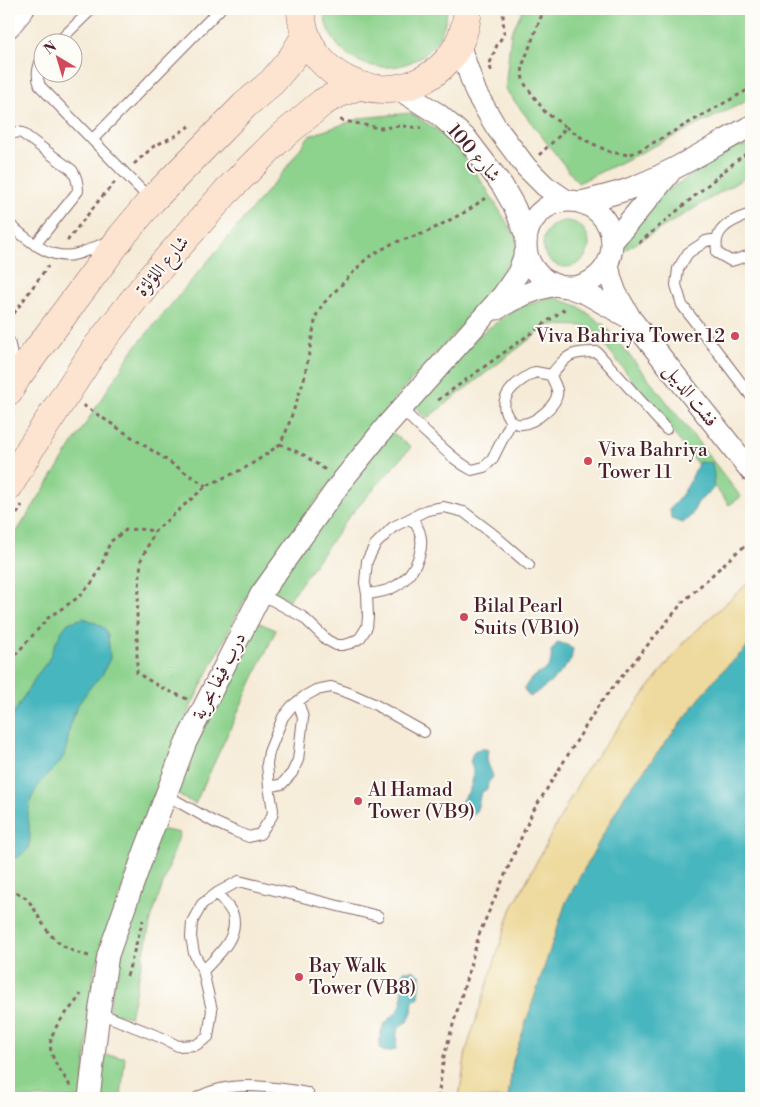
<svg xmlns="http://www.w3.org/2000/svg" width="760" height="1107" viewBox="0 0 760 1107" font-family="'Libre Bodoni',Amiri,serif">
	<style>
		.green { fill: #8dd28d; stroke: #6c785c }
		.sand { fill: #eeda9e; stroke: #9c7c64 }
		.water { fill: #46b6be; stroke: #486a74 }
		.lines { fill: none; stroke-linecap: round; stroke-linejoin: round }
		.service-casing { stroke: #866667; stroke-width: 12 }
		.minor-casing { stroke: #866667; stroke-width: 23 }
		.secondary-casing { stroke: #866667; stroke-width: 29 }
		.path { stroke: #866667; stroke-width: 3; stroke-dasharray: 4 4; stroke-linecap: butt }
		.service { stroke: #fff; stroke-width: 10 }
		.minor { stroke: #fff; stroke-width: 21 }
		.secondary { stroke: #fde4d1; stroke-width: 28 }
		.poi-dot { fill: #d1495b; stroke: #fdfcf7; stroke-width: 2 }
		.labels { text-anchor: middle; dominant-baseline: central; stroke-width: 4; stroke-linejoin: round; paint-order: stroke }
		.street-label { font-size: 19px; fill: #4a1f2b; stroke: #fdfcf7 }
		.poi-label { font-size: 19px; fill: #4a1f2b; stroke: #fdfcf7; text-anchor: start }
	</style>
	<rect width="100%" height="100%" fill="#fdfcf7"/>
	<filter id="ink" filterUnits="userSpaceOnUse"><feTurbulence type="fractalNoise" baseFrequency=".02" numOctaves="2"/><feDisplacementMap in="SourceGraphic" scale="10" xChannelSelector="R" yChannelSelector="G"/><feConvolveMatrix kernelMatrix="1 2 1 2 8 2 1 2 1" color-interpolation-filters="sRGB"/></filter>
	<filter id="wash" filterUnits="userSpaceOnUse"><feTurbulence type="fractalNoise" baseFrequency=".0096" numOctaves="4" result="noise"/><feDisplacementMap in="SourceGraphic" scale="20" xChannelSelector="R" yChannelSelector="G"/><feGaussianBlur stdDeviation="1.12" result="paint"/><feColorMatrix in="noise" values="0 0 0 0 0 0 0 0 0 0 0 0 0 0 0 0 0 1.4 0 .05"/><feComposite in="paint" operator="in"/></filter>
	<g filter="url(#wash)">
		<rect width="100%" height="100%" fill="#f5ebd7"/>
		<path class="green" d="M324,9H447C443,78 348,89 326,24C325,19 325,14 324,9Z
			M523,9H751V99L578,183L505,89L511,33Z
			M410,113L450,138L484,185L517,239L518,250L474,312L397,396L254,581L191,706L135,851L94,972L82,1098H9V544L132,351L284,171L309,136L361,118Z
			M748,146L751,151V174L620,253L630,228L654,199L735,147Z
			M543 244a23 23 0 1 1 46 0a23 23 0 1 1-46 0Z
			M552,297L578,306L604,325L649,379L741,497L729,505L595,332L585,326L548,325L426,419L413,404L477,336L515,310L526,305Z
			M391,432L411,447L348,518L289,600L270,589Z
			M255,621L276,630L195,804L173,792Z
			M159,829L180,833L151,920L130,1017L108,1012L118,965Z
			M100,1055L125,1057L121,1098H98Z"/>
		<path class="sand" d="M751,580V644L718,675L625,795L566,902L513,1061L508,1098H459L466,1051L511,910L585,771L683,643Z"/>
		<path class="water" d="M699,462L712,463L714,475L713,489L698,502L691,516L683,523L671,519L670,508C686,493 690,481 699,462Z
			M84,618L98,624L105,629L108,635L110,658L102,675L92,685L77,706L70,726L67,745L64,756L58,765L40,782L31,799L28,814L30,839L28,849L20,856L11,860H9V721L37,675L48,661L55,644L62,631L68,623Z
			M558,642L567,645L573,649L571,660L562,671L550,683L530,697L524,689C526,686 528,682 531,679C544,669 553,670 551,651Z
			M751,644V1098H508L513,1061L566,902L625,795L718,675Z
			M482,748L488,750C485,764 490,765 493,777L488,783L487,789L481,793C478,802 480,806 474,814L466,813L463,807L462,800C469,793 473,784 473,774C473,763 467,764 474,751Z
			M412,970L421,976L419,997L413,1001L412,1012L408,1021C393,1030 398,1035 396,1049C390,1052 387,1053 381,1050C378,1039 380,1029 388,1020C393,1016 399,1011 401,1004C404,996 401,988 398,980L404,971Z"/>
	</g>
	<g filter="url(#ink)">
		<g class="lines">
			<g class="service-casing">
				<path id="service" d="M58,42L92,9
					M42,59C37,68 36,76 40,86L150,199
					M9,135L17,132L22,133L72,170C77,177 78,183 78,191L35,245
					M93,139L220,9
					M751,214C738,218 719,225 717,240C716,244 717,249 717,253L731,261L751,255
					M9,224C27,239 51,262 77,254C88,251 99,245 110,241
					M717,239L706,241L688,253L678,269L676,285L682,305L751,396
					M9,341L16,372
					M535,372L551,375C552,379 556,385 557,390C560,404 535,423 522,424C519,425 514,423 511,422C509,418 506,414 505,411C500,392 522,379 535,372Z
					M551,375C568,354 570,352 597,352L666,429
					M401,408C412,420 424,431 435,441C447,452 458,463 472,470L484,467L492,460L511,422
					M261,594L303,617L327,640L336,645H343L351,643L360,638L367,627L368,617L367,594L365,583L367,561L375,545L393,527L427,510L444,507L464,512L493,534L529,565
					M367,594C376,593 386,592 394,587C416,576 433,539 411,519
					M269,787L282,784L292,773L298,760L303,718L298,701
					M166,795L214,822L234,831L249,837L260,834L272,816L273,810L269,787L267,764L269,752L283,717L292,706L305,696L316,690L331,687L349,693L374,704L424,732
					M203,971C217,956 239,938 233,915C231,909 221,898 217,893
					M99,1013L160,1037L178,1046L196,1045L208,1037L212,1010L203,971L194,953L191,937L192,922L202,904L217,893L239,881L378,916
					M197,1098C230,1079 272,1087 308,1093"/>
			</g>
			<g class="minor-casing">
				<path id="minor" d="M9,27L24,9
					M459,44L476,93L496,127L526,167L545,186L567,201
					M398,89L438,114L467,139L502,185L515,208L526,236
					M526 244a43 43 0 1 1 86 0a43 43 0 1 1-86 0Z
					M581,202C596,198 611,195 626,190C670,174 710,148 751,126
					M612,242L669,174
					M608,264L611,279L616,293L631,319L751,471
					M570,288L587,294L631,319
					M497,309C516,297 532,290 555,285
					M89,1098L99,1013L108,955L144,853L186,742L261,594L342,481L387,425L503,295L518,273L526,251"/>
			</g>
			<g class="secondary-casing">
				<path id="secondary" d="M301,9C301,26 308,45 319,58C353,98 412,100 447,61C460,47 466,28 468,9
					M9,391L17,377L122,236L152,200L245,105L272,82L292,58L306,35
					M9,486L30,449L96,348L154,274L226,192L278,140L323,102L338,94L358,86"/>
			</g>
			<path class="path" d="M491,71L490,63L497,45L504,34L503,17L504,9
				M340,120L379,128L402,126L421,128
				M566,127L585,140L610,152L629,155L644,148L751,88
				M539,155L559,136L566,127L545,112L524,83L522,75L523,64L544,9
				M134,164L154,146L175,136L192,124
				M67,241L100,199L115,182
				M639,243L742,156L751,152
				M9,320L48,266
				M438,400L566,308
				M83,405L206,486
				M280,444L304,455L327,471
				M9,528L22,505
				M9,660L17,653L49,617L79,597L94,580L102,564L110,542L126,530L138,529L155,531
				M187,699L160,687L137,673V616L141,560L155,531L206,486L245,468L264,456L280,444L286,432L304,380L316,316L322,305L367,258L393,243L425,233L467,211L488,196
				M9,889C13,891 19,893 23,896C32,902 37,915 43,924C53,942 70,952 89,956
				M127,976L143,920
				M70,1086C64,1075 54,1064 51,1051C46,1029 71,1011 81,994
				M438,1098L444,1056L480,932L532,813L600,703L683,602L738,551L751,542"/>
			<use href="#service" class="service"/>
			<use href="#minor" class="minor"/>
			<use href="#secondary" class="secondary"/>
		</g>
	</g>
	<g class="poi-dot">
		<circle cx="735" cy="336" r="5"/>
		<circle cx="588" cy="461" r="5"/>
		<circle cx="464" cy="617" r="5"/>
		<circle cx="358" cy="801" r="5"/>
		<circle cx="299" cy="977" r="5"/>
	</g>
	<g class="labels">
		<g class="street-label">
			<text transform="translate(474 153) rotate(49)">شارع 100</text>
			<text transform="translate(162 266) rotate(-50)">شارع اللؤلؤة</text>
			<text transform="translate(691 395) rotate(52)">فشت الديبل</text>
			<text transform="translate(219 676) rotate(-63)">درب فيفا بحرية</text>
		</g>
		<g class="poi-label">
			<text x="725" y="336" text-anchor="end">Viva Bahriya Tower 12</text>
			<text x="598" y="450">Viva Bahriya<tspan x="598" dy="22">Tower 11</tspan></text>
			<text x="474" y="606">Bilal Pearl<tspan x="474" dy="22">Suits (VB10)</tspan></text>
			<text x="368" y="790">Al Hamad<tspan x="368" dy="22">Tower (VB9)</tspan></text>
			<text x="309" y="966">Bay Walk<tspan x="309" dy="22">Tower (VB8)</tspan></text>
		</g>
	</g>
	<rect width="760" height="1107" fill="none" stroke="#fdfcf7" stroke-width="30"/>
	<g transform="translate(58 58) rotate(322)"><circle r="24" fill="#fdfcf7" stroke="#b5a4a5"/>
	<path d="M0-4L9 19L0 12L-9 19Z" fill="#d1495b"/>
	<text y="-8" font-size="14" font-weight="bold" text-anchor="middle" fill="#4a1f2b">N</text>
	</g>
</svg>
